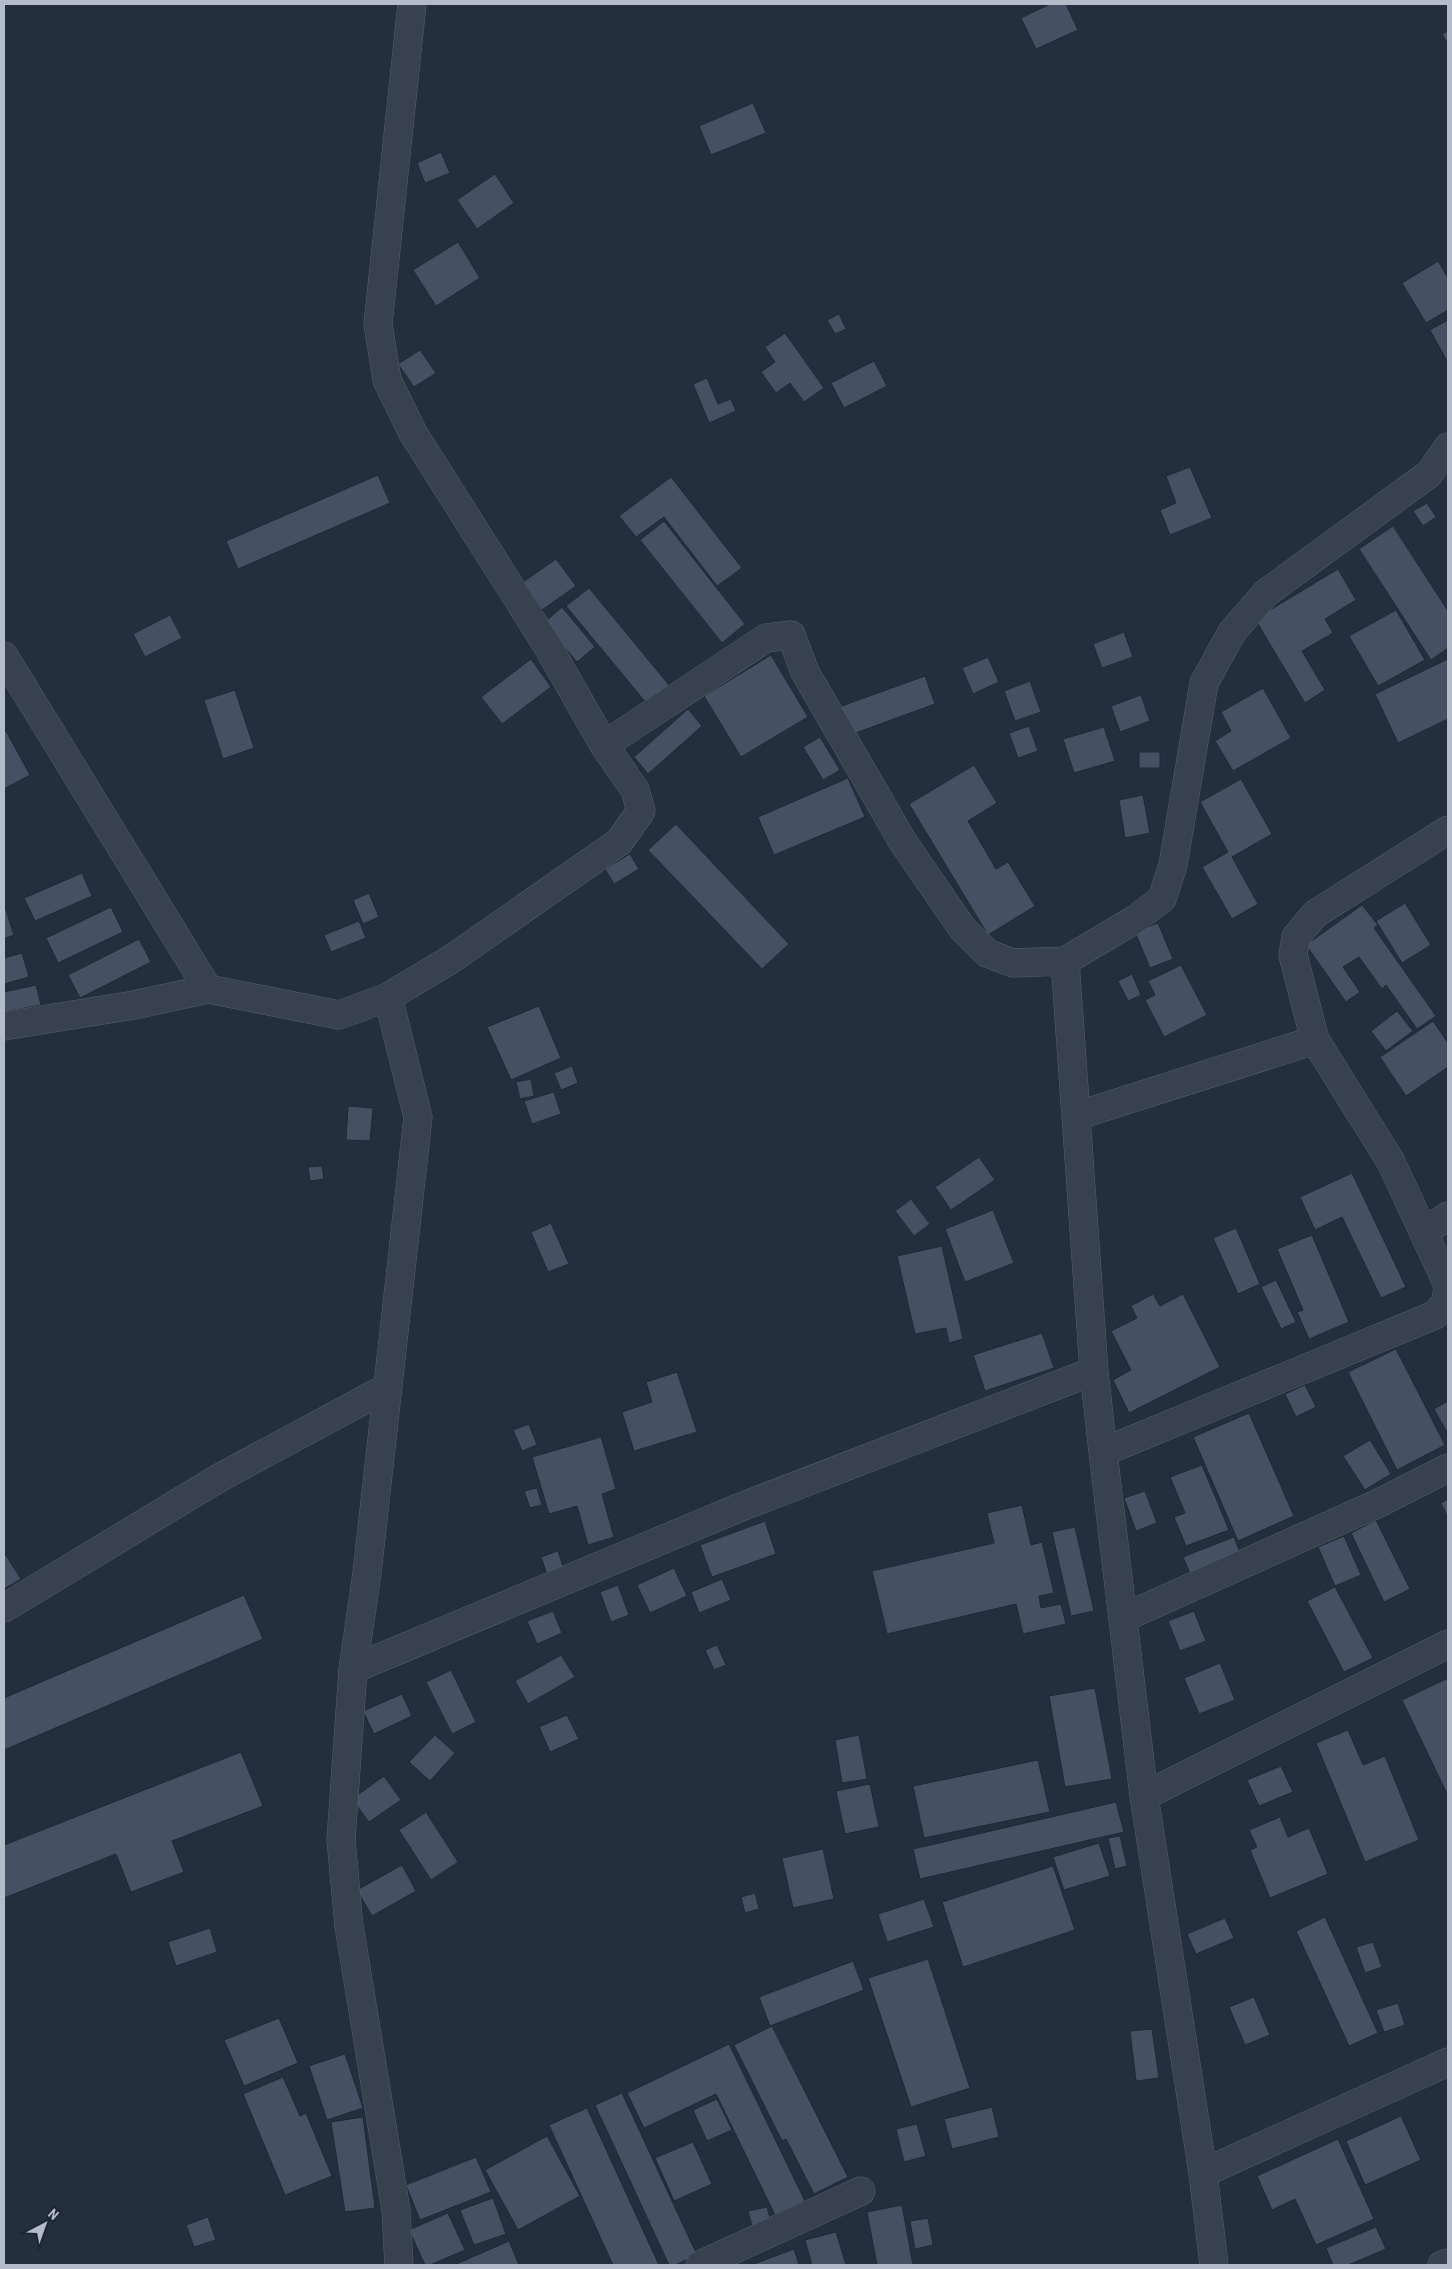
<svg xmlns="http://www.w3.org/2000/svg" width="1452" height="2269" viewBox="0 0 1452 2269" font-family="'Roboto Condensed',sans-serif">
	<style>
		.building { fill: #455162; stroke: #1f2835 }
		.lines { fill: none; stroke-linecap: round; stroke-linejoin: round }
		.minor-casing { stroke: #565f6c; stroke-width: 29 }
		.minor { stroke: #38414e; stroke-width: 28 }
	</style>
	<rect width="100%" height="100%" fill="#242f3e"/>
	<path class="building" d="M1050,4H1066L1078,30L1036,49L1021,18Z
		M1448,31V44L1442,34Z
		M753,103L766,133L711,155L699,126Z
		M441,152L450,173L425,183L417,163Z
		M495,174L514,203L477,229L457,200Z
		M458,242L480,278L436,306L413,270Z
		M1438,261L1448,278V310L1426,323L1402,283Z
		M839,314L846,329L835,334L827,320Z
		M1448,320V363L1430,330Z
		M785,333L824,388L804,402L790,383L776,393L761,372L775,362L765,347Z
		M420,350L436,373L414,387L398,364Z
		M874,361L887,386L844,408L831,383Z
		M707,378L718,404L731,399L736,411L709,423L693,384Z
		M1190,467L1212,518L1170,535L1160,510L1176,503L1166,476Z
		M378,475L390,503L238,569L226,541Z
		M671,477L742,568L717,586L664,517L636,537L619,516Z
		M1427,503L1436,517L1423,526L1413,511Z
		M664,521L745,624L722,643L640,540Z
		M1393,526L1448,611V648L1431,660L1359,549Z
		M556,559L576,586L542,610L523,582Z
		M1338,569L1356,600L1325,619L1333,633L1302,651L1325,690L1305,703L1255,619Z
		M589,588L669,685L647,704L566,606Z
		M562,607L595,647L577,662L544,623Z
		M1396,610L1425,660L1378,686L1349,636Z
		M170,615L182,638L145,657L133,634Z
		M1124,632L1133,657L1102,668L1093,644Z
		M771,655L808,717L741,757L704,696Z
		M988,657L999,682L973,694L962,668Z
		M531,659L551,687L502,724L481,697Z
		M1448,659V719L1398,743L1375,694Z
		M925,676L935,704L850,735L839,707Z
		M1030,681L1041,712L1015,721L1004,691Z
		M1263,688L1291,738L1233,771L1215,741L1231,731L1221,712Z
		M235,690L254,748L223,759L204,700Z
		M1141,695L1150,721L1120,732L1111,706Z
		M688,709L702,726L648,774L634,757Z
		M1029,726L1038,751L1018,758L1009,733Z
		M1104,727L1115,761L1074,773L1063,739Z
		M6,731L30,775L4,789V732Z
		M820,737L840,770L823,780L803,747Z
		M1139,752H1160V768H1139Z
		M974,765L997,803L968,821L996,869L1008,862L1035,906L988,935L909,804Z
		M848,778L865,817L774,855L758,817Z
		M1241,779L1272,834L1232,857L1258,904L1232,919L1202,867L1228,852L1200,802Z
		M1143,795L1150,833L1125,838L1119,800Z
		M676,824L789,944L762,969L648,850Z
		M630,854L639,869L614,884L605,869Z
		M82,873L92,896L35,921L24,898Z
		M369,893L379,917L363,924L353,900Z
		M1405,903L1431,945L1402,963L1376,921Z
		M4,904L14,935L4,939Z
		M1362,905L1378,925L1374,928L1436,1016L1417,1029L1386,985L1382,989L1359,957L1343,967L1360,992L1346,1002L1306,945Z
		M111,907L123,932L58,963L46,938Z
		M359,921L366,938L331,952L324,935Z
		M1158,923L1173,959L1150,968L1135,932Z
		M139,939L151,962L80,998L68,975Z
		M22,953L29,977L4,984V958Z
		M1181,965L1207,1015L1164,1037L1145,1000L1155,995L1148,981Z
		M1132,974L1141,995L1128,1001L1118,981Z
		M36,985L41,1005L4,1012V992Z
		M539,1006L561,1058L511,1080L487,1027Z
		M1397,1011L1413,1031L1386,1051L1371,1031Z
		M1433,1021L1448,1043V1067L1406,1096L1380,1057Z
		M572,1066L578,1083L561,1090L554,1073Z
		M531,1079L534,1096L520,1099L516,1082Z
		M554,1092L561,1114L532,1124L524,1101Z
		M348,1106L373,1108L370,1141L346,1140Z
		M979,1157L995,1180L951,1210L935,1187Z
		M322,1166L324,1179L310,1181L308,1167Z
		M1352,1173L1406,1287L1381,1298L1342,1217L1315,1230L1300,1197Z
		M911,1199L930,1224L914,1236L895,1211Z
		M993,1210L1014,1263L965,1282L945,1229Z
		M551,1223L569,1264L548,1272L531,1232Z
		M1236,1228L1260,1284L1238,1294L1213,1238Z
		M1312,1235L1349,1322L1309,1339L1297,1312L1303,1310L1277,1249Z
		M942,1246L963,1339L949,1343L946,1328L915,1334L897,1256Z
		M1276,1280L1296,1322L1281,1329L1261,1287Z
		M1153,1294L1160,1306L1183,1294L1220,1367L1129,1413L1113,1380L1131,1370L1111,1331L1137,1318L1131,1306Z
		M1042,1333L1054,1368L985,1391L973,1355Z
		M1396,1349L1445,1445L1397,1470L1348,1372Z
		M677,1372L697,1432L634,1451L622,1412L652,1402L646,1382Z
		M1305,1385L1316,1407L1296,1417L1285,1394Z
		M1448,1401V1434L1434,1409Z
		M1249,1413L1294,1516L1238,1541L1193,1437Z
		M529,1424L537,1445L522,1451L513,1430Z
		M601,1437L616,1489L602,1494L614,1537L588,1545L577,1506L549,1514L532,1457Z
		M1370,1440L1391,1474L1365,1490L1343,1456Z
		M1202,1465L1229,1530L1186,1546L1174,1517L1185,1513L1170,1477Z
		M537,1488L542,1505L530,1508L524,1491Z
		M1145,1491L1157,1523L1136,1531L1124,1498Z
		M1448,1499V1518L1441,1503Z
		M1022,1505L1031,1545L1042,1542L1054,1593L1039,1596L1041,1608L1061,1604L1066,1624L1023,1634L1016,1604L887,1634L872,1571L994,1543L987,1513Z
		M1376,1520L1410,1589L1384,1602L1351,1533Z
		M765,1521L776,1554L712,1577L700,1545Z
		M1075,1527L1094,1611L1071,1616L1052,1532Z
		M1344,1536L1361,1575L1335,1586L1318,1547Z
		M1234,1537L1242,1558L1192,1578L1183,1557Z
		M558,1551L566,1576L550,1582L541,1557Z
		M5,1554L21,1579L4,1589V1555Z
		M674,1568L687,1596L650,1613L637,1585Z
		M722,1579L731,1600L699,1613L691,1592Z
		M618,1585L629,1615L611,1622L600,1592Z
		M1335,1587L1373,1658L1344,1672L1307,1601Z
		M244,1595L263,1639L4,1750V1698Z
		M553,1611L562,1633L537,1644L527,1621Z
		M1194,1611L1206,1641L1180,1651L1168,1621Z
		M717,1645L726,1665L714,1670L705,1650Z
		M561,1655L575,1677L528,1704L515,1681Z
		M1220,1663L1235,1700L1199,1714L1184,1678Z
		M451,1670L476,1722L452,1734L426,1682Z
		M1448,1678V1796L1402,1700Z
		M1095,1688L1112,1779L1065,1787L1049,1696Z
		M402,1694L412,1716L374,1734L363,1711Z
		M567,1715L579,1739L550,1752L539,1727Z
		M1348,1730L1363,1765L1385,1756L1419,1840L1365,1862L1316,1743Z
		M435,1735L455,1753L430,1781L409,1762Z
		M859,1735L867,1779L842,1783L835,1740Z
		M241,1752L263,1806L172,1841L184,1872L131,1892L116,1854L4,1898V1845Z
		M1038,1760L1050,1812L924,1838L913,1786Z
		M1281,1766L1293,1792L1259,1806L1247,1780Z
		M384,1776L401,1800L369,1822L352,1799Z
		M870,1784L879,1827L845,1834L836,1791Z
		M1116,1802L1124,1832L920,1879L913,1849Z
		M426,1812L458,1862L431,1880L399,1830Z
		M1280,1817L1288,1837L1309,1828L1328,1874L1270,1898L1250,1850L1257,1847L1249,1830Z
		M1120,1836L1127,1866L1115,1869L1108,1838Z
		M1099,1843L1110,1876L1064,1890L1053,1857Z
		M823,1849L834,1899L793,1908L782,1858Z
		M402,1865L416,1891L372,1916L357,1890Z
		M1053,1866L1075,1930L963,1967L942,1902Z
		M755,1893L759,1909L745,1913L741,1897Z
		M924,1899L934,1927L887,1942L878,1914Z
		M1325,1917L1378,2033L1349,2046L1296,1931Z
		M1225,1918L1234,1938L1196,1954L1187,1934Z
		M210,1928L217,1952L176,1966L168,1942Z
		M1373,1942L1382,1967L1365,1973L1356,1947Z
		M928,1959L970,2088L911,2107L868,1978Z
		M853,1961L864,1990L770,2026L759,1997Z
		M1254,1997L1270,2035L1245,2045L1229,2007Z
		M1398,2003L1405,2025L1384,2032L1376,2010Z
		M279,2018L298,2063L244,2086L224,2040Z
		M772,2026L848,2177L814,2194L786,2139L782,2141L734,2045Z
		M1152,2029L1159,2078L1136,2081L1130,2031Z
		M729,2044L805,2201L775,2215L716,2094L644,2128L627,2093Z
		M345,2054L363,2108L327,2120L309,2066Z
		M283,2077L300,2116L306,2113L332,2176L285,2195L243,2094Z
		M622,2093L697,2255L675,2265H669L595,2105Z
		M717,2099L732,2130L707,2141L693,2110Z
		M992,2107L999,2137L952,2149L944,2119Z
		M587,2108L659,2265H613L549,2125Z
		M1401,2116L1421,2160L1365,2185L1346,2141Z
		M363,2117L375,2208L345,2212L331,2122Z
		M917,2124L926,2156L904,2162L896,2129Z
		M547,2136L580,2196L518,2230L485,2170Z
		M1338,2139L1374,2219L1316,2245L1295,2199L1272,2210L1257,2176Z
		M693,2142L712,2184L674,2201L655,2158Z
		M476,2157L491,2192L420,2220L406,2185Z
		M493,2198L506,2234L474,2245L460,2210Z
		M902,2205L913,2265H877L867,2212Z
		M767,2207L771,2222L752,2226L748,2211Z
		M448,2213L465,2250L430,2265H425L409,2230Z
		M208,2217L216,2240L194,2247L186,2225Z
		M928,2218L933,2245L915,2249L910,2221Z
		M1376,2227L1386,2249L1348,2265H1333L1326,2248Z
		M836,2232L846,2265H812L805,2240Z
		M509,2241L519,2265H454Z
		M794,2249L799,2265H754V2264Z"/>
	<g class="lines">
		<g class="minor-casing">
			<path id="minor" d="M4,656L208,989
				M604,745L766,638L791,635L805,672L903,842L962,928L987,953L1013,963L1065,961L1134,920L1162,899L1173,865L1204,683L1232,632L1266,593L1429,474L1448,447
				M1065,961L1094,1371L1103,1452L1144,1796L1203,2173L1214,2265
				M388,997L418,1117L367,1573L353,1669L341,1840L349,1926L396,2210L399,2265
				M4,1026L134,1005L208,989L339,1015L388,997L450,960L619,842L641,811L635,790L604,745L547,645L413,433L387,380L378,324L412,4
				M1076,1116L1315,1040
				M1425,1231L1448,1216
				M1103,1452L1435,1315L1446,1302L1448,1285L1391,1162L1315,1040L1293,955L1296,937L1315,914L1448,830
				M4,1608L219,1478L388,1387
				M1123,1618L1379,1503L1448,1468
				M353,1669L741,1507L1094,1371
				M1144,1796L1448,1644
				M1203,2173L1448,2062
				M700,2265L861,2191
				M1442,2265L1448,2263"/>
		</g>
		<use href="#minor" class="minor"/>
	</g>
	<rect width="1452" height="2269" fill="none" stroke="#b4bcc9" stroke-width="10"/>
	<g transform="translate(45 2224) rotate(41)" stroke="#1d2633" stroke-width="4" paint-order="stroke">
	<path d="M0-4L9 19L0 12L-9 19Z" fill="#b4bcc9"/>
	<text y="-8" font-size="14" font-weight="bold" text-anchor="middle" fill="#b4bcc9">N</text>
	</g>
</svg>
